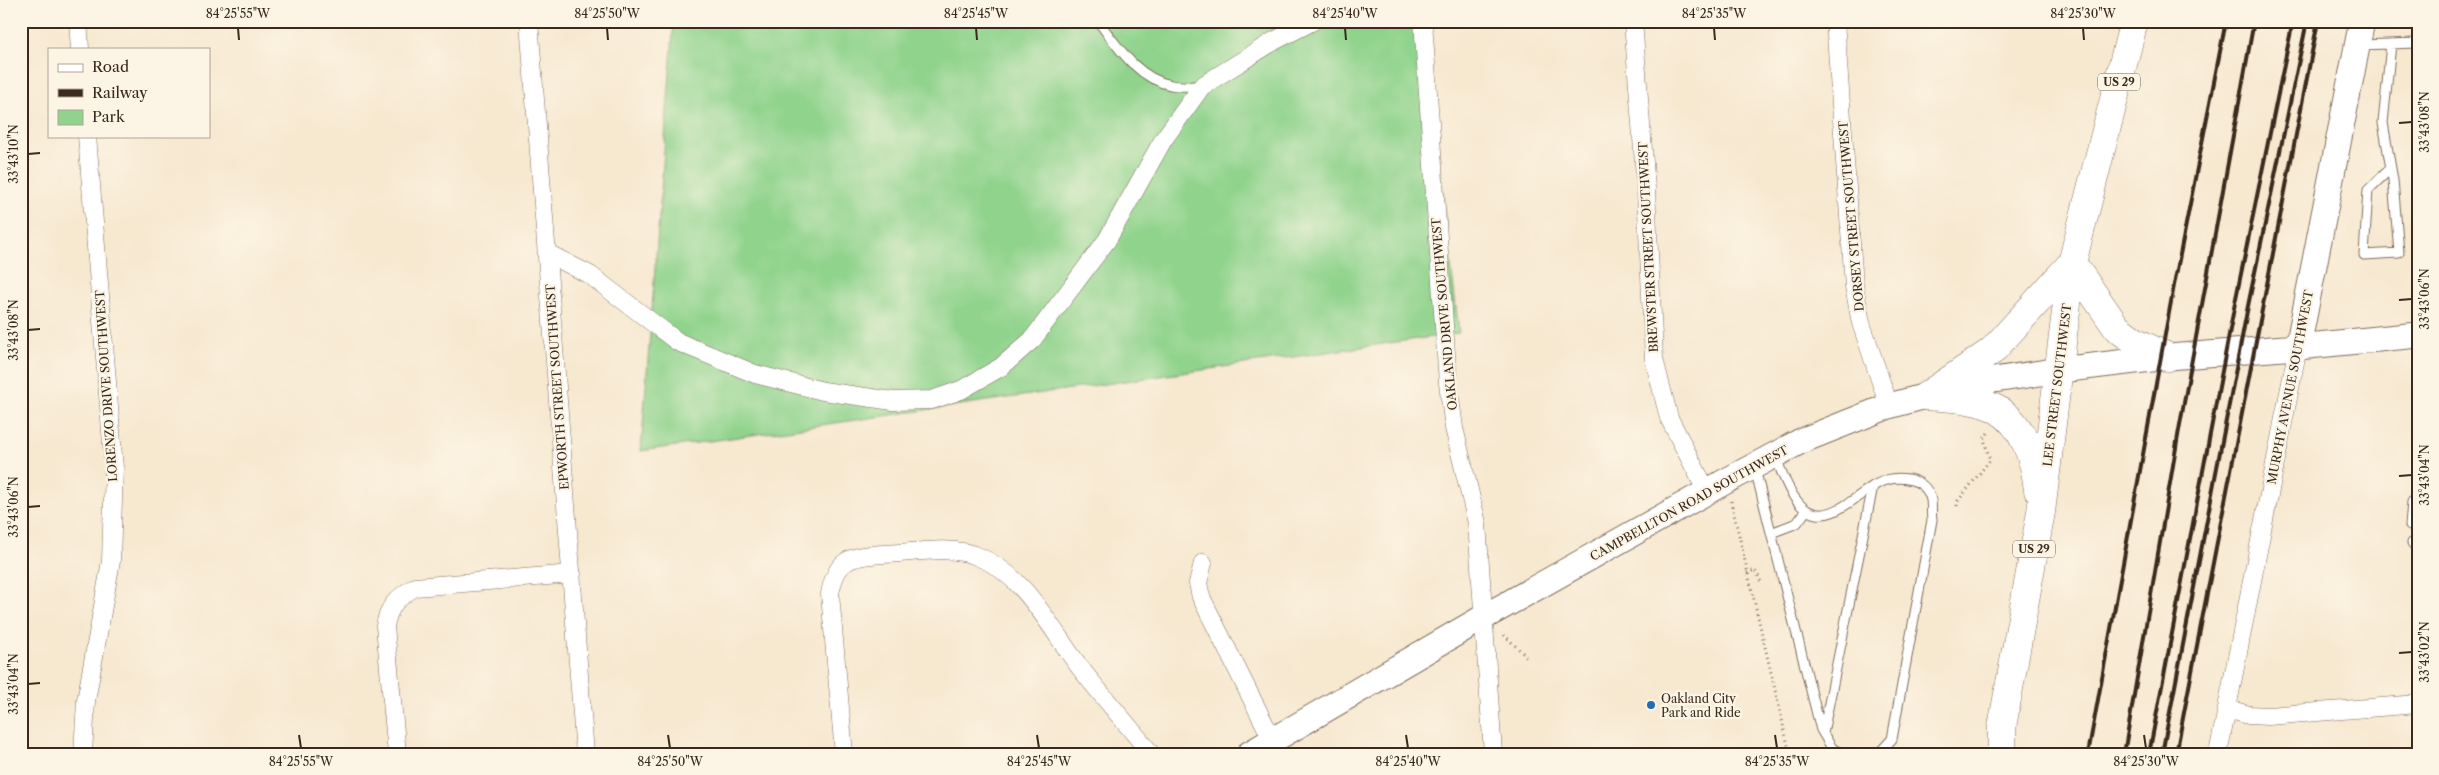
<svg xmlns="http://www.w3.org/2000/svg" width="2439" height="775" viewBox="0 0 2439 775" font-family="'Libre Caslon Text',serif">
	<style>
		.green { fill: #8fd38c; stroke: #657e55 }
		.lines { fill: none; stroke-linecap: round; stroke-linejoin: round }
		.lane-casing { stroke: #7d6c5c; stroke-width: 11 }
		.street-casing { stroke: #7d6c5c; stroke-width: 19 }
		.secondary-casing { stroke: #7d6c5c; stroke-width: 27 }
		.primary-casing { stroke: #7d6c5c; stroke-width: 29 }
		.path { stroke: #7d6c5c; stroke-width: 3; stroke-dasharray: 1 4; stroke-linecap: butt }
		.lane { stroke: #fff; stroke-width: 9 }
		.street { stroke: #fff; stroke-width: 18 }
		.secondary { stroke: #fff; stroke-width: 25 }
		.primary { stroke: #fff; stroke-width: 28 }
		.rail { stroke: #3b2a1e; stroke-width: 4 }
		.ticks { fill: none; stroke: #3b2a1e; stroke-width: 2 }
		.poi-dot { fill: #1f6fb2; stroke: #fcf5e5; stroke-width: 2 }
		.labels { text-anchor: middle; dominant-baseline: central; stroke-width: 4.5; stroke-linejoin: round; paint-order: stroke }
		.shield { fill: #fcf5e5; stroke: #75675a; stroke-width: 1 }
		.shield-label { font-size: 11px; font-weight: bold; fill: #3b2a1e }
		.street-label { font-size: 12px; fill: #3b2a1e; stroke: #fcf5e5 }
		.poi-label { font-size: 12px; fill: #3b2a1e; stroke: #fcf5e5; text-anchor: start }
		.neatline { fill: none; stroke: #3b2a1e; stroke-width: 2 }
		.ticks-label { font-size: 12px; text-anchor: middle; fill: #3b2a1e }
	</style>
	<rect width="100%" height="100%" fill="#fcf5e5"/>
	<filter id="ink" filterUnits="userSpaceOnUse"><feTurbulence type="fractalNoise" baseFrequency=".02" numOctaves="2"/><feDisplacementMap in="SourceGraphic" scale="10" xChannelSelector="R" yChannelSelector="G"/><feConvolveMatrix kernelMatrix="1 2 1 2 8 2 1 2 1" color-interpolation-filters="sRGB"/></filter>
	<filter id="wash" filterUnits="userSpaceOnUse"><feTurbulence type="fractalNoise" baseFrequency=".0096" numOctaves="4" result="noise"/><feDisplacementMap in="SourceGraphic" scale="20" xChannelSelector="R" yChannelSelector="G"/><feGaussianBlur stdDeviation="1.12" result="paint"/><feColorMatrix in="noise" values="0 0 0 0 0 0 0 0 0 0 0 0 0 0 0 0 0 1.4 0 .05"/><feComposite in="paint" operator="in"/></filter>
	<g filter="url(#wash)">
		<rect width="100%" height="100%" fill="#f7e8d0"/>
		<path class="green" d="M674,21H1422L1459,333L641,451Z"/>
	</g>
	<g filter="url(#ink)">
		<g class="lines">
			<g class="lane-casing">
				<path id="lane" d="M1098,21C1117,46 1138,79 1171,85C1180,87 1192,86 1202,86
					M2360,45L2418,43
					M2389,170L2368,190L2364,255L2399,253L2393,180L2383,123L2391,44
					M1775,456C1782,472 1790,498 1805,509C1829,527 1857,494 1877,484C1895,474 1926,476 1931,500C1932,506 1931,514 1932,520L1892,739L1881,751L1874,754
					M1755,469L1821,730L1832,748L1842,754
					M2410,526L2412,502L2418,497
					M1771,533L1797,523L1806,511
					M2412,543L2418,550
					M1823,733L1873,486"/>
			</g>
			<g class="street-casing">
				<path id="street" d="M78,21L80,49
					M529,21L585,754
					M1423,21L1448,383L1454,428L1477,523L1493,754
					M1633,21L1646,189L1654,359L1669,418L1707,492
					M1835,21L1854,286L1861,323L1889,406
					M547,253L590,275L678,342L755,374L823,391L893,401L932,400L961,390L1001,367L1032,340L1107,240L1163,140L1202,86L1274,41L1313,21
					M1203,563L1198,583L1201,597L1272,739
					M2227,709L2249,715L2268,716L2418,704
					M83,754L86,701L111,561L114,468L87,136
					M397,754L385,626C389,605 397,598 415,587L572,574
					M844,754L830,594C836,559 850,556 883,554C913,553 949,545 977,556C1026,575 1051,630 1081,669C1104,698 1128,725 1151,754
					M2218,754L2298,347"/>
			</g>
			<g class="secondary-casing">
				<path id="secondary" d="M2298,347L2362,21
					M1249,754L1484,617L1726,481L1801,441L1889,406L1974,383L2060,370L2168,357L2298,347L2418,335"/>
			</g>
			<g class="primary-casing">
				<path id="primary" d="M2072,263L2117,328L2136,342L2168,357
					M1926,396L1992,351L2072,263
					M1926,396C1949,398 1978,398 1998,410C2024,425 2035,461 2038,490
					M2002,754V727L2041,512L2072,263L2134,21"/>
			</g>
			<path class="path" d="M1731,501L1790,754
				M1957,506L1958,501L1990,460L1984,439L1990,430
				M1747,573L1755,570L1761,582
				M1504,635L1527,657"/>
			<use href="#lane" class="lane"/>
			<use href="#street" class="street"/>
			<use href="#secondary" class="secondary"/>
			<use href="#primary" class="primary"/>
			<path class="rail" d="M2088,754L2175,280L2226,21
				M2124,754L2179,430L2254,21
				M2149,754L2235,303L2293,21
				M2162,754L2248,306L2307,21
				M2176,754L2318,21"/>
		</g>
	</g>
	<path class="ticks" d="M238,28L239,40M607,28L608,40M976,28L977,40M1345,28L1346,40M1714,28L1715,40M2083,28L2084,40M2399,123L2412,122M28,154L40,153M2399,300L2412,299M28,330L40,329M2399,476L2412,475M28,507L40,506M2399,653L2412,652M28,684L40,683M299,735L301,748M668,735L670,748M1037,735L1039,748M1406,735L1408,748M1775,735L1777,748M2144,735L2146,748"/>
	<circle class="poi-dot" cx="1651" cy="705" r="5"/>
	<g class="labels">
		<g class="shield">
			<rect x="2098" y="73.5" width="42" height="17" rx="4"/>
			<rect x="2013" y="540.5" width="42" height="17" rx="4"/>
		</g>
		<g class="shield-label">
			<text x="2119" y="82">US 29</text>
			<text x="2034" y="549">US 29</text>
		</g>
		<g class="street-label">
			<text transform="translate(1851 216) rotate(-95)">DORSEY STREET SOUTHWEST</text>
			<text transform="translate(1648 247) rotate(-93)">BREWSTER STREET SOUTHWEST</text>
			<text transform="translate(1444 314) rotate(-95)">OAKLAND DRIVE SOUTHWEST</text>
			<text transform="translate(2057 385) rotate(-83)">LEE STREET SOUTHWEST</text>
			<text transform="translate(106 386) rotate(-94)">LORENZO DRIVE SOUTHWEST</text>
			<text transform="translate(557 387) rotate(-94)">EPWORTH STREET SOUTHWEST</text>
			<text transform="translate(2290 387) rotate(-79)">MURPHY AVENUE SOUTHWEST</text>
			<text transform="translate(1689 503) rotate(-29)">CAMPBELLTON ROAD SOUTHWEST</text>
		</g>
		<g class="poi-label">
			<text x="1661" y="698">Oakland City<tspan x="1661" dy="14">Park and Ride</tspan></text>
		</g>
	</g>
	<rect width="2439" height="775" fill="none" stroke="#fcf5e5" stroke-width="55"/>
	<rect x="48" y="48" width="162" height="90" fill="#fcf5e5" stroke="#afa495"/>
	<rect x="58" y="64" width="25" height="8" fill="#ffffff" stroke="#afa495"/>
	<text x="92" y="72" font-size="15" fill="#3b2a1e">Road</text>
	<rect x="58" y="89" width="25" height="8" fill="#3b2a1e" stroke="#afa495"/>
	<text x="92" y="98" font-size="15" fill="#3b2a1e">Railway</text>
	<rect x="58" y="110" width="25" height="15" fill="#8fd38c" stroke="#afa495"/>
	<text x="92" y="122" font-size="15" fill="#3b2a1e">Park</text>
	<rect x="28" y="28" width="2384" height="720" class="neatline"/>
	<g class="ticks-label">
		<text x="238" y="18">84°25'55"W</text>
		<text x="607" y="18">84°25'50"W</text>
		<text x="976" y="18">84°25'45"W</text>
		<text x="1345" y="18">84°25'40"W</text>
		<text x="1714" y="18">84°25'35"W</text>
		<text x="2083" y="18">84°25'30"W</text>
		<text transform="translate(2425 122) rotate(-90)" y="4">33°43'08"N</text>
		<text transform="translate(14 154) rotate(-90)" y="4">33°43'10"N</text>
		<text transform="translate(2425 299) rotate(-90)" y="4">33°43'06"N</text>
		<text transform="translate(14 330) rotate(-90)" y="4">33°43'08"N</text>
		<text transform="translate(2425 475) rotate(-90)" y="4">33°43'04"N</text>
		<text transform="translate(14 507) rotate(-90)" y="4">33°43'06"N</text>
		<text transform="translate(2425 652) rotate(-90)" y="4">33°43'02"N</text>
		<text transform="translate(14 684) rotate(-90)" y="4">33°43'04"N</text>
		<text x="301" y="766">84°25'55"W</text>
		<text x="670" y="766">84°25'50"W</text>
		<text x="1039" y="766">84°25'45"W</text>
		<text x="1408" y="766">84°25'40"W</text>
		<text x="1777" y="766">84°25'35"W</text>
		<text x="2146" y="766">84°25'30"W</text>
	</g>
</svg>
